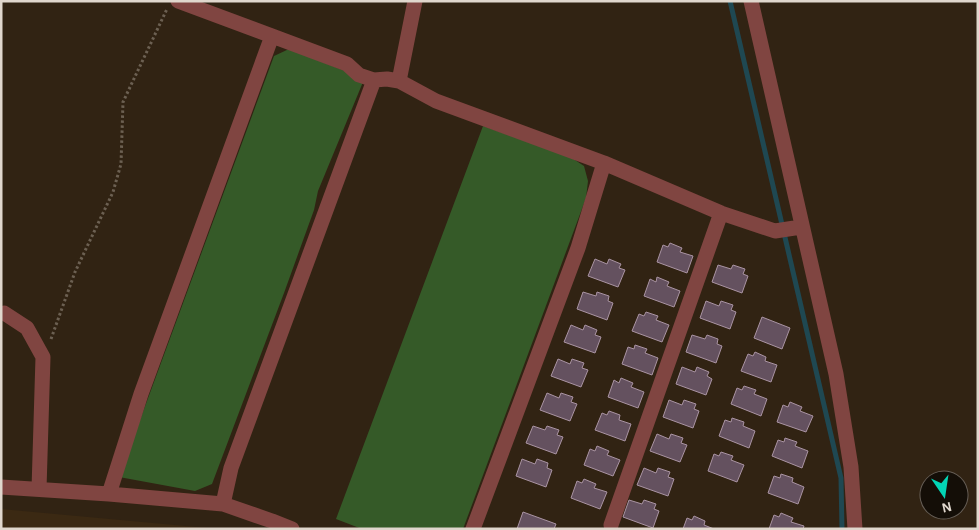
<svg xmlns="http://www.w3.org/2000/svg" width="979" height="530" viewBox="0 0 979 530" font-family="'Alegreya Sans',sans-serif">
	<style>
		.built { fill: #3b2913 }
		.green { fill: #355a28 }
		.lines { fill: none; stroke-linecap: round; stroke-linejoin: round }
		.stream { stroke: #1f4852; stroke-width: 5 }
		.building { fill: #64515f; stroke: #aa94a3 }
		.path { stroke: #6c6052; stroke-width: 3; stroke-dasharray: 2.5 2.5; stroke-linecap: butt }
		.minor { stroke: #804541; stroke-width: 15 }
	</style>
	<rect width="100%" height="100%" fill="#312313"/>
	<path class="built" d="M1,509L218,529H1Z"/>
	<path class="green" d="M289,49L358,76L363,82L318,191L314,210L284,293L212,484L195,491L119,477L274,56Z
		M483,126L569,156L584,166L588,181L586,198L463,529H362L336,519Z"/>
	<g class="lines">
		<path class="stream" d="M730,1L841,478L842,529"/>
	</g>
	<path class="building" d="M670,243L682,248L680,252L693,256L687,273L657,262L663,245L668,247Z
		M595,259L607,264L609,259L621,264L619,268L625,270L618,287L588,276Z
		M718,265L731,269L733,265L745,269L743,274L748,276L742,293L712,282Z
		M657,277L669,282L667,286L680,291L674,307L644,296L650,279L656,282Z
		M583,292L596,296L597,292L609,296L608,301L613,303L607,320L577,309Z
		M706,301L719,306L721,301L733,305L731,310L736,312L730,329L700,318Z
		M646,312L658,316L656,320L669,325L662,342L632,331L639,314L644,316Z
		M762,317L790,328L782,349L754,338Z
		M571,325L583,330L585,325L597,330L595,335L601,337L595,353L564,342Z
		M692,335L705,339L707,335L718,339L717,344L722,346L716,363L686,352Z
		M635,345L647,349L645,353L658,358L652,375L622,364L628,347L634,349Z
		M755,352L766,357L765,361L777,365L771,382L741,371L748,354L753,356Z
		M558,359L570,364L572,359L584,363L582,368L588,370L581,387L551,376Z
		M682,367L695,372L697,367L709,372L707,376L712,379L706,395L676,384Z
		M621,378L633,383L631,387L644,392L638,408L608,397L614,380L619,383Z
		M744,386L756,390L754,394L767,399L761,416L731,404L737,388L742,390Z
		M547,393L559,398L561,393L573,397L571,402L577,404L570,421L540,410Z
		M669,400L682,405L684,400L696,404L694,409L699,411L693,428L663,417Z
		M790,402L802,407L800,411L813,416L806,432L777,422L783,405L788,407Z
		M609,411L620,415L619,420L631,424L625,441L595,430L602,413L607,415Z
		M732,418L744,422L743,426L755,431L749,448L719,436L725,420L731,422Z
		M533,426L545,430L547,426L559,430L557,435L563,437L556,454L526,443Z
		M657,434L669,439L671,434L683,438L681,443L687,445L680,462L650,451Z
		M785,438L797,442L795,446L808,451L802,468L772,456L778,440L784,442Z
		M597,446L609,451L607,455L620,460L613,476L584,465L590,449L595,451Z
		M721,452L733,456L731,460L744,465L737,482L708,471L714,454L719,456Z
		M522,459L535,464L537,459L548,463L547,468L552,470L546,487L516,476Z
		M644,468L656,473L658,468L670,472L668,477L674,479L668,496L637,485Z
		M781,474L793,478L792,482L804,487L798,504L768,493L774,476L780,478Z
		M584,479L596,484L594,488L607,492L600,509L571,498L577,481L582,483Z
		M629,500L642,504L644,500L656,504L654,509L659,511L653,528L623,517Z
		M523,512L556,524L554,529H517Z
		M781,513L793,518L791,522L804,526L803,529H769L774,515L779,517Z
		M694,516L705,521L704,525L714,529H683L687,518L692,520Z"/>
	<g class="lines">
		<path class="path" d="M51,339L75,272L113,192L121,164L123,102L167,9"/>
		<path class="minor" d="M178,1L347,64L359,75L374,80L387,79L399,81L436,101L604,163L721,213L775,231L801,227
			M751,1L836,374L851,467L855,529
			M399,81L415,1
			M4,313L27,328L43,357L39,489
			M1,487L109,494L223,504L272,521L292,529
			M109,494L141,394L272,36
			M223,504L231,468L374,80
			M611,525L721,213
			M473,529L578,248L604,163"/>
	</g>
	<rect width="979" height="530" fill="none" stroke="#e0d7cd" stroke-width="5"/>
	<g transform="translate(944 495) rotate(167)"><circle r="24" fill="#140e07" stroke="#665e56"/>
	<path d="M0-4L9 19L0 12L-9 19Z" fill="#03d5b6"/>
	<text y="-8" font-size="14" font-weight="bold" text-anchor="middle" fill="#e0d7cd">N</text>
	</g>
</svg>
